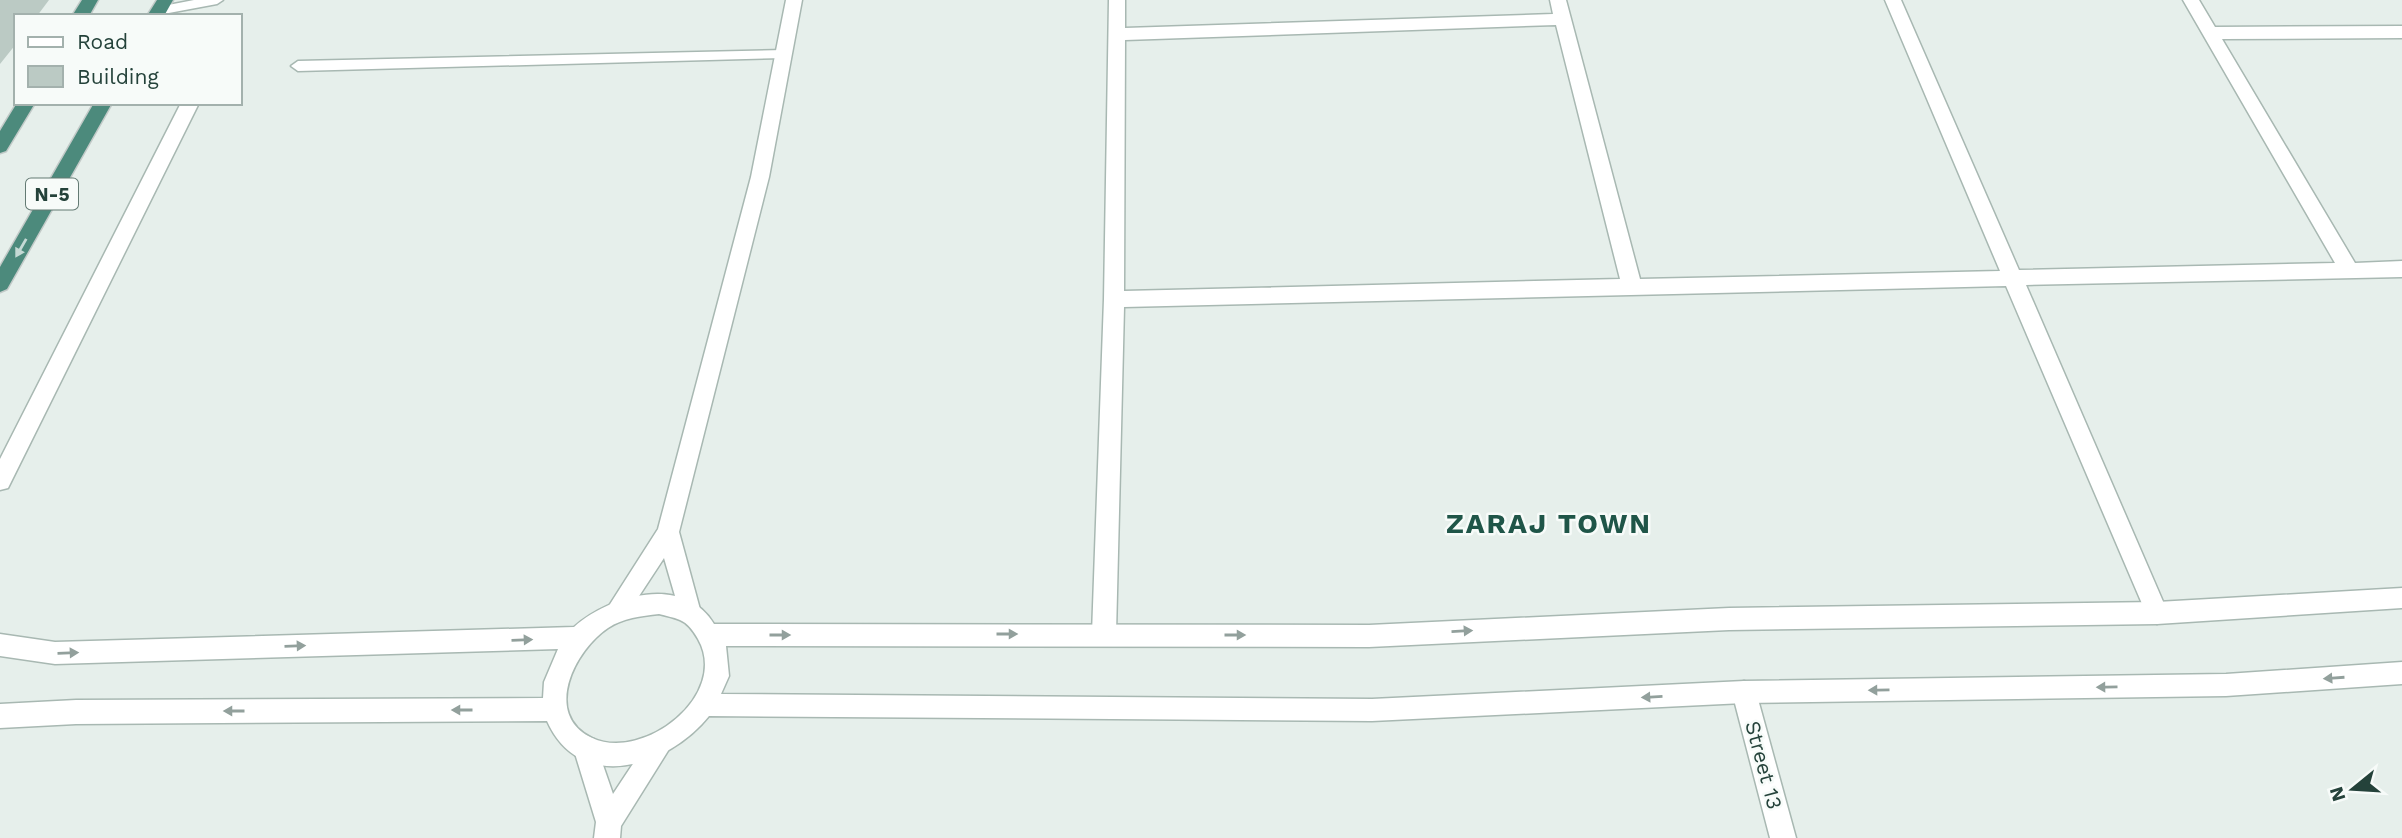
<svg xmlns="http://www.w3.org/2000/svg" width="2402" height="838" viewBox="0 0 2402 838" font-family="'Work Sans',sans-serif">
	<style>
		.building { fill: #bbcac4 }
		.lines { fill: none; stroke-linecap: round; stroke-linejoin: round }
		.service-casing { stroke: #a8b8b2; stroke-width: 3 }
		.minor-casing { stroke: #a8b8b2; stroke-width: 3 }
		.tertiary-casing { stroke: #a8b8b2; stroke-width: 3 }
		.trunk-casing { stroke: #c2cac8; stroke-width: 3 }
		.service { fill: #fff; fill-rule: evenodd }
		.minor { fill: #fff; fill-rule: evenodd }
		.tertiary { fill: #fff; fill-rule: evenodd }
		.trunk { fill: #4c8a7c; fill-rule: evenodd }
		.oneway { fill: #c4d9d4 }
		.oneway2 { fill: #92a09c }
		.labels { text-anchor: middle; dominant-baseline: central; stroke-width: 5; stroke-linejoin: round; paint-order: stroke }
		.shield { fill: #f7fbf9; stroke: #637a73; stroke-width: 2 }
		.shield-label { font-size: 19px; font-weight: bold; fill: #24423a }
		.street-label { font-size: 21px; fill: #24423a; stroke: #f7fbf9 }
		.district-label { font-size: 28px; font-weight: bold; letter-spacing: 2px; fill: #1f5548; stroke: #f7fbf9 }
	</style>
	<rect width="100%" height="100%" fill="#e6efeb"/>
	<path class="building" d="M0,0H49L37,16H16V44L0,64Z"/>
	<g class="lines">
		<g class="service-casing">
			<path id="service" d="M194,0H223L217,4L158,15L152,11L158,7Z
				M784,50L790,54L784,58L298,71L291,66L298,61Z"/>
		</g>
		<g class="minor-casing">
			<path id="minor" d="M786,0H802L769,177L679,532L701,613L698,620L690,624L682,620L664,558L624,619L616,623L608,619L605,612L658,529L751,177Z
				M1109,0H1125V28L1553,14L1550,0H1566L1640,279L2000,271L1885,0H1901L2019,270L2335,263L2183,0H2199L2215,27L2402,26V38L2222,39L2355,263L2402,261V277L2026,285L2168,613L2165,620L2157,624L2149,620L2146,613L2006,286L1124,307L1116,634L1112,642L1104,645L1096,642L1092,634L1104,299ZM1556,25L1620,279L1124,291L1125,40Z
				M181,103H199L8,488L0,490V459Z
				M1744,681L1752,684L1756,692L1796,838H1770L1732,692L1736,684Z
				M659,734L668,738L671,746L621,826L620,838H594L596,822L573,747L576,739L585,735L594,739L613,794L650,738Z"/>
		</g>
		<g class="tertiary-casing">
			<path id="tertiary" d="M2402,588V608L2157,624L1729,630L1369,647L726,646L729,676L721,694L1372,699L1744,681L2226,674L2402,662V684L2226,696L1744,703L1372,721L709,716C668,767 580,795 547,721L76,724L0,728V704L76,700L543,698L544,682L558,649L55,664L0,656V634L55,642L574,627C610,595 684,574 714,624L1369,625L1729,608L2157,602ZM659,614C666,616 673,617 680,620C688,623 694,632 698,639C730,695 644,762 592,738C542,714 575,650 608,628C623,618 641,616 659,614Z"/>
		</g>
		<g class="trunk-casing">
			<path id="trunk" d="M82,0H98L89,16H72Z
				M157,0H173L164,16H147Z
				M17,103H35L6,151L0,153V131Z
				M94,103H112L7,289L0,292V267Z"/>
		</g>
		<use href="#service" class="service"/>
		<use href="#minor" class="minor"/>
		<use href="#tertiary" class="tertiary"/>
		<use href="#trunk" class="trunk"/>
	</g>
	<defs><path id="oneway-solid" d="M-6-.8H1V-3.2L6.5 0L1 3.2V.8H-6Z" transform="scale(1.75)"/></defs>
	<use class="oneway" href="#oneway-solid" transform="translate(21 248) rotate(120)"/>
	<g class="oneway2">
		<use href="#oneway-solid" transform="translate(1462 631) rotate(-3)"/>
		<use href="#oneway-solid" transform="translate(1007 634)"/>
		<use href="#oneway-solid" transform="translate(780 635)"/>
		<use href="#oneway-solid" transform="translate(1235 635)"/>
		<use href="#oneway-solid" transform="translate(522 640) rotate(-2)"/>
		<use href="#oneway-solid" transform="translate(295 646) rotate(-2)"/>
		<use href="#oneway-solid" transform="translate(68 653) rotate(-2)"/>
		<use href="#oneway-solid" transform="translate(2334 678) rotate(176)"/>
		<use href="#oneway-solid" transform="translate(2107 687) rotate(179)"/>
		<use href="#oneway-solid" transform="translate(1879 690) rotate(179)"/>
		<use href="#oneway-solid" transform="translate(1652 697) rotate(177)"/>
		<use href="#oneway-solid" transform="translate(462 710) rotate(180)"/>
		<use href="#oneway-solid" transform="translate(234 711) rotate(180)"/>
	</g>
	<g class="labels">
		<rect class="shield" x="26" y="178.5" width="52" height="31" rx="5"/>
		<g class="shield-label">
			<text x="52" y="194">N-5</text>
		</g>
		<g class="street-label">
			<text transform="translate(1764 765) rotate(75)">Street 13</text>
		</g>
		<g class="district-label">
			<text x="1549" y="523">ZARAJ TOWN</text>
		</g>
	</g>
	<rect x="14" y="14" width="228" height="91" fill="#f7fbf9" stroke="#a3b1ad" stroke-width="2"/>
	<rect x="28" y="37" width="35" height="10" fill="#ffffff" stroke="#a3b1ad" stroke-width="2"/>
	<text x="77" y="49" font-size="21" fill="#24423a">Road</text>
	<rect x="28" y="66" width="35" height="21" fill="#bbcac4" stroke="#a3b1ad" stroke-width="2"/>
	<text x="77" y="84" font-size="21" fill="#24423a">Building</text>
	<g transform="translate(2353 789) rotate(252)" stroke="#f7fbf9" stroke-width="5" paint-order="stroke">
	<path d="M0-5L12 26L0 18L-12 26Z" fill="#24423a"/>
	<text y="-10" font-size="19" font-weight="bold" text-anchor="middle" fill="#24423a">N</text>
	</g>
</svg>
